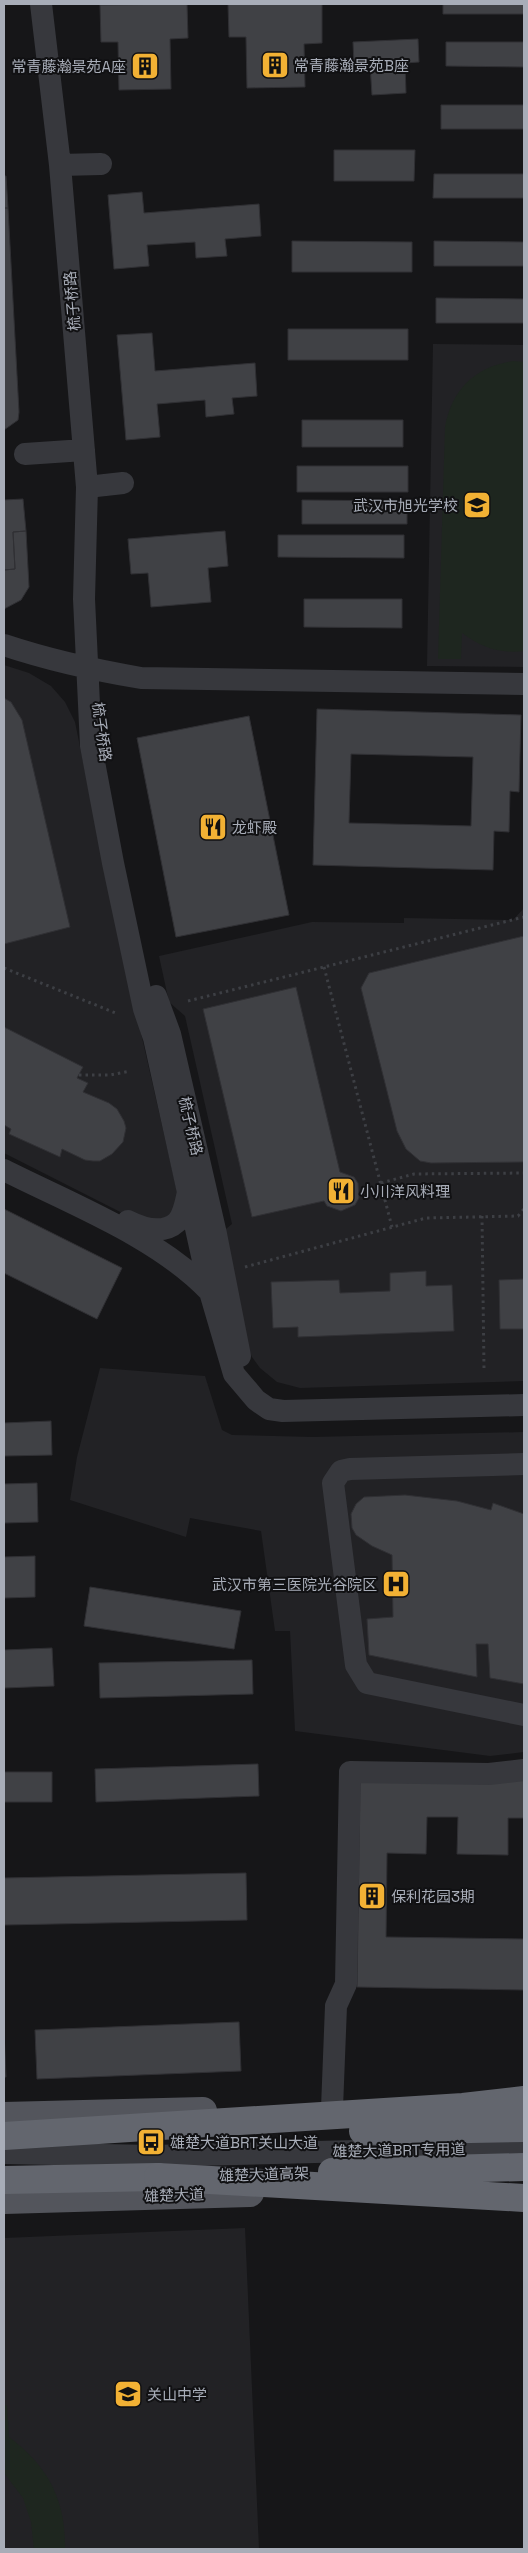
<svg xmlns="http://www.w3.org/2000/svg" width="528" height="2553" viewBox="0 0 528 2553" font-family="'Space Grotesk','Noto Sans SC',sans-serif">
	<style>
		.built { fill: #222225 }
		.green { fill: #1e261f }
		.building { fill: #404145; stroke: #303034; fill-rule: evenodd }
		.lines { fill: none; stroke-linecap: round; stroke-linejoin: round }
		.path { stroke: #3d3f44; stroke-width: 3; stroke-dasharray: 2.5 4; stroke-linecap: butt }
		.minor { stroke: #37383d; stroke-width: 22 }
		.major { stroke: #53555c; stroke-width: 28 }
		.highway { stroke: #63666e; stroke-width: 28 }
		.highway-bridge { stroke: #63666e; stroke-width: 28 }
		.labels { text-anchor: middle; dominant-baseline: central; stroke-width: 4; stroke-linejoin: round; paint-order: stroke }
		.poi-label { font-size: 15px; fill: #a8adb8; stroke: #111113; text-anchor: start }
		.street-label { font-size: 15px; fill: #a8adb8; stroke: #111113 }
	</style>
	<rect width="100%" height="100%" fill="#161618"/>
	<path class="built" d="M433,344L524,345V667L427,666Z
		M4,665L29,673L51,686L65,702L75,722L113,910L179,1200L178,1207L164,1219L140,1222L4,1153Z
		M524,908V1381L300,1388L277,1382L260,1368L252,1357L247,1345L221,1233L232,1224L185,1016L169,1002L159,956L312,922L404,923V918L513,920Z
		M100,1368L205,1376L222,1430L232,1435L313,1437L524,1432V1752L490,1756L295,1731L290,1631H275L261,1531L190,1518L186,1537L70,1500L77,1457Z
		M245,2228L259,2549H4V2238Z"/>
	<path class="green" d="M513,361L524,362V651C499,654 481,647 462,633L461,659H438L445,427C452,389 475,367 513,361Z
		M4,2405H7L9,2437C48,2466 66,2500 65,2549H34L31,2522L23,2498L4,2473Z"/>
	<path class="building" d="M187,4L188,38L170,39L171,89L119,90L118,42H101L100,5Z
		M228,4H322V43L304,44L305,87L247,88L246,37H229Z
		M443,4H524V14H443Z
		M418,39L419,62L405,63L406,93L372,95L370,64L354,65L353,42Z
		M446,42H524V67L446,66Z
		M441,105H524V129H441Z
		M334,150H415L414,181H334Z
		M434,174H524V198H433Z
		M4,176H6L8,208H4Z
		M142,192L144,213L259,204L261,236L225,239L227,256L196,258L195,242L147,245L149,266L114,269L108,195Z
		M4,208H8L19,412L18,420L4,430Z
		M292,241L412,242V272H292Z
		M434,241L524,242V266H434Z
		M436,298L524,299V323H436Z
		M288,329H408V360H288Z
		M152,333L155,371L255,363L257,396L232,398L234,414L206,417L205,400L157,404L160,437L126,440L117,335Z
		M302,420H403V447H302Z
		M297,466H408V492H297Z
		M23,499L26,531L13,532L15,569L4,570V500Z
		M302,500L407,501V524H302Z
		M26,531L29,587L21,600L4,609V570L15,569L13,532Z
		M225,531L228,566L208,568L211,602L151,607L148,573L131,574L128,539Z
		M278,535H404V558L278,557Z
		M304,599H402V628L304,627Z
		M4,698L11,702L22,720L70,927L4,944Z
		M317,709L521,715L519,792L510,791L509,832L494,831L493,870L313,865ZM351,754L473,757L471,826L349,823Z
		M249,716L289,915L176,937L137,738Z
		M524,936V1162L431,1163L420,1161L406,1149L397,1131L361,988L369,973Z
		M296,987L340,1172L354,1177L358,1183L359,1198L355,1205L341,1211L327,1206L324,1201L252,1217L203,1009Z
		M4,1027L83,1067L77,1078L88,1083L83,1092L109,1103L117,1109L124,1121L126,1128L123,1142L112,1154L100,1161H93L85,1160L62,1149L60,1157L9,1134L11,1129L4,1125Z
		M4,1209L122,1268L97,1319L4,1273Z
		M426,1271V1286L452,1285L454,1331L298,1337V1327L273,1328L271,1282L339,1280L340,1293L390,1291V1273Z
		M524,1279V1329H500L499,1280Z
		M51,1421L52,1455L4,1456V1423Z
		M37,1483L38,1522L4,1523V1484Z
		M405,1495L457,1501L491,1510L493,1503L524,1514V1684L490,1678L488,1644H476L477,1677L369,1655L367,1619L393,1617L392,1555L372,1546L356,1535L352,1528L351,1514L356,1504L364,1497Z
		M35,1556V1597L4,1598V1557Z
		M90,1587L241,1611L234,1649L84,1626Z
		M52,1648L54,1686L4,1688V1650Z
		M252,1660L253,1694L100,1698L99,1663Z
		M258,1764L259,1796L96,1802L95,1769Z
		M4,1772H52V1802H4Z
		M360,1778L524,1780V1818H508V1855L457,1854L458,1817H427L426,1854L387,1853L386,1937L524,1939V1990L357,1987Z
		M246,1873L247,1920L4,1925V1878Z
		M239,2022L241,2071L37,2079L35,2030Z
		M4,2031L6,2077H4Z"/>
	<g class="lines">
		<path class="path" d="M324,967L392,1227
			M4,968L118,1014
			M188,1001L524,917
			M79,1075H110L130,1071
			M381,1183L414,1174L524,1173
			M482,1216L484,1369
			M245,1267L426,1218L518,1216L524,1209"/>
		<path class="minor" d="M41,4L60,165L87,487L84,599L91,746L113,863L144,1009L154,1038L210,1292L234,1374L256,1400L269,1409L283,1411L524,1405
			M60,165L101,164
			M25,454L84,450
			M87,487L123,483
			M4,645C49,660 94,670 141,678L524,684
			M156,996L170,1034L216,1234L240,1356
			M4,1170C71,1204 158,1237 210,1292
			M128,1221C142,1228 163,1235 177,1222C184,1215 186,1201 188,1192
			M524,1464L350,1469L341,1471L333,1483L356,1665L367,1683L524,1715
			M332,2108L336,2006L346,1984L350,1772L489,1774L524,1770
			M4,2153L152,2156L524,2147"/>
		<path class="major" d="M4,2116L203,2111
			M4,2200L250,2193"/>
		<path class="highway" d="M4,2180L158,2177"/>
		<path class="highway-bridge" d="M363,2131L524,2128
			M4,2136L463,2107L524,2100
			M332,2172L524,2167
			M158,2177L524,2198"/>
	</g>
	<defs>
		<g id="building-square" transform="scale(1.4375)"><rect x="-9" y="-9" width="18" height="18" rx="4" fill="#f2b134" stroke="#111113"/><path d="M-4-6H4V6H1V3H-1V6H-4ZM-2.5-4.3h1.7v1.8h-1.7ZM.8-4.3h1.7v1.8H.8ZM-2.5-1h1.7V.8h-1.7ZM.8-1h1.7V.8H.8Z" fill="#111"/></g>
		<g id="school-square" transform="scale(1.4375)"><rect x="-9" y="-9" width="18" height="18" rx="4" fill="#f2b134" stroke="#111113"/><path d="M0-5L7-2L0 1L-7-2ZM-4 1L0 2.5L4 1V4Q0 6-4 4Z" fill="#111"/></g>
		<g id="restaurant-square" transform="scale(1.4375)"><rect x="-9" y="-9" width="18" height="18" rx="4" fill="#f2b134" stroke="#111113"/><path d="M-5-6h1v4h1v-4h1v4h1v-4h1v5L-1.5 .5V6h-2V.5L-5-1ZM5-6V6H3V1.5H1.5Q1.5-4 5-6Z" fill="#111"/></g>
		<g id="hospital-square" transform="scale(1.4375)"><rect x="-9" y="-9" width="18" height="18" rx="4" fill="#f2b134" stroke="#111113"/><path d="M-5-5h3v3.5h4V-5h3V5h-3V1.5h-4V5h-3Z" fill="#111"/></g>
		<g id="bus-square" transform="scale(1.4375)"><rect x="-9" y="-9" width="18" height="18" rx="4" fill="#f2b134" stroke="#111113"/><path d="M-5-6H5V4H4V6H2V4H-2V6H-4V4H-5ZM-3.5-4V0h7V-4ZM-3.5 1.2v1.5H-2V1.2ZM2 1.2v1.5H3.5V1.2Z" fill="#111"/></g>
	</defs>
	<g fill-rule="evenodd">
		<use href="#building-square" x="275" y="65"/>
		<use href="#building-square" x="145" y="66"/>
		<use href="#school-square" x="477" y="505"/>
		<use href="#restaurant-square" x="213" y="827"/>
		<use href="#restaurant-square" x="341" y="1191"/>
		<use href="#hospital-square" x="396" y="1584"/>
		<use href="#building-square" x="372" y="1896"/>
		<use href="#bus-square" x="151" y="2142"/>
		<use href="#school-square" x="128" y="2394"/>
	</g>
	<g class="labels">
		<g class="poi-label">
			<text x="294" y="65">常青藤瀚景苑B座</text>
			<text x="126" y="66" text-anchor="end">常青藤瀚景苑A座</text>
			<text x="458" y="505" text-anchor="end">武汉市旭光学校</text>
			<text x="232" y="827">龙虾殿</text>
			<text x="360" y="1191">小川洋风料理</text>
			<text x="377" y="1584" text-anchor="end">武汉市第三医院光谷院区</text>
			<text x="391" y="1896">保利花园3期</text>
			<text x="170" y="2142">雄楚大道BRT关山大道</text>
			<text x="147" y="2394">关山中学</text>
		</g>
		<g class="street-label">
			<text transform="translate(72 301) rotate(-95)">梳子桥路</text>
			<text transform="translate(102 732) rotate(82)">梳子桥路</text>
			<text transform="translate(191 1126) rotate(77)">梳子桥路</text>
			<text transform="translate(399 2150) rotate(-1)">雄楚大道BRT专用道</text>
			<text transform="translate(264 2174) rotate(-2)">雄楚大道高架</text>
			<text transform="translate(174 2195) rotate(-2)">雄楚大道</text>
		</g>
	</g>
	<rect width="528" height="2553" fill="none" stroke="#a8adb8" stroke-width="10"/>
</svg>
